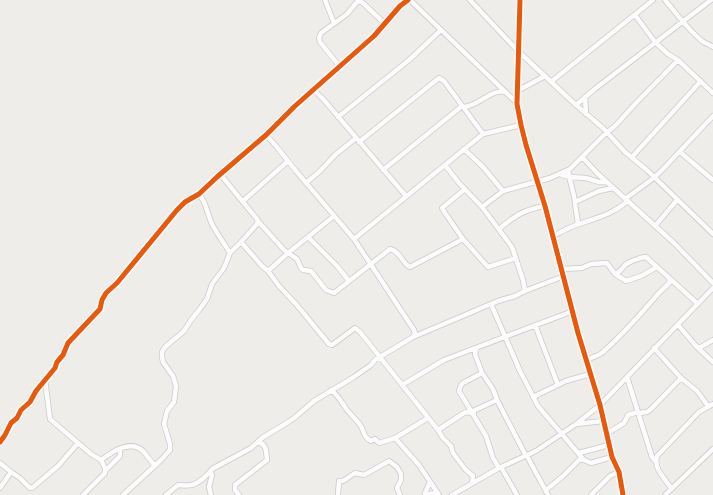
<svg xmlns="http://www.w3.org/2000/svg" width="713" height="495" viewBox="0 0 713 495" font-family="Lato,sans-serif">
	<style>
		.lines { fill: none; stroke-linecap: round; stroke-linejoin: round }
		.minor-casing { stroke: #cacaca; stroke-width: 6 }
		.minor { stroke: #fdfcfc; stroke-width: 4.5 }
		.cycleway-casing { stroke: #fff; stroke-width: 8 }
		.cycleway { stroke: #e8590c; stroke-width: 5 }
	</style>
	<rect width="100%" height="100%" fill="#efede9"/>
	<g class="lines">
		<g class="minor-casing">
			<path id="minor" d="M325,0L334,23
				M410,0L517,103
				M470,0L518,51L576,105L603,128L625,152L648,171L713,234
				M520,0L517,104L521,125L526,145L545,206L578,333L600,405L612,457L619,472L623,495
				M665,0C677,14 687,29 702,41C706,44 709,44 713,47
				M635,15L655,42L668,54L678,60L713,93
				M340,67L320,42L319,38L321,33L347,14L357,2L360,1L364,4L385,24
				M552,81L653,0
				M314,90L324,100L406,196
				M517,91L545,76
				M585,97L586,114
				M576,105L596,88L711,0
				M463,107C478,107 491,88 506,92
				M338,117L409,60L441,30
				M266,135L276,146L296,171L354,239L414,330L415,333L413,337
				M359,142L439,78L444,81L483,134
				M464,149L483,167L503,191
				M680,152L713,180
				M632,157L700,82
				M583,158L598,174L674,243L713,283
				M445,165L459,183L482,207L512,247L523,280L525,291
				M383,170L462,106
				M568,170L569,176L574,196L578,224
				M560,174C567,178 577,177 585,178C593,179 599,184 607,182
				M306,183L320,171L335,155L356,138
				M199,194C207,203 207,215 213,226C218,235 224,243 230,253
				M625,199L655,177L664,168L713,116
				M243,201L288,161
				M575,202L599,191L613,188
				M482,207L503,191L550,178L570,169L604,135L616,125L636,103L678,60
				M258,221L284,250L297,259L301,268L303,270L311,271L326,290L334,293L390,249C400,251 402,263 410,267L463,239L488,267L516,258
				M655,226L677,200
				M499,229C516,215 523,210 545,206
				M553,236C561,232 570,227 579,224C599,217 611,215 628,201
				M308,237L338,267L349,281
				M354,239L483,134L521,125
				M463,239L445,213L442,208L465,189
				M241,242L262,266L268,271L279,286L296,304L329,344L332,345L355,328L360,332L438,430L443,438L451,446L453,453L465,469L473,476L472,483
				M562,269L582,268L591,264L607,263L615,274L626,281L641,276L657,267
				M268,271L288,253L334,216
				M615,274C621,272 621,269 625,265C629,262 641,257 646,257L698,304
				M491,304L520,371L538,406L584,460
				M535,325L558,385
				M678,325L696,346L713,362
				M697,347H701L713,340
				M654,348L681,378L697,391L708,406
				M476,349L475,354L482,373L493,389L497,400L526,456
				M587,361C591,356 598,357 603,352C622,335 640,315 657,295C661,290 666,287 670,282L669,278
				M482,373L463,383L461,385L459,391L486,436L493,458L499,468
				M627,377L652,457L655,461
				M45,380L50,419L91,454L101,460L105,468V473L83,495
				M402,385L444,360L573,311
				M331,390C339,396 342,403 347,410C352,416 359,422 362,428C364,434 365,438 371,441L375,439L379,443L395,438L419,465L439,495
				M533,397L566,381L590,374
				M473,411L497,400
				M639,413L647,412L651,409L681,378
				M576,424L603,421
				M438,430L464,413L467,412L474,414
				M606,434L624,423L628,415L638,412
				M395,438L428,418
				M0,442L5,435L11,423L17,418L21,410L30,402L36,391L55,368L57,362L63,355L68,343L100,309L102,300L106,293L117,283L177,210L185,202L199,194L217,177L266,135L295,106L374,36L400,6L408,0
				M579,453L609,445
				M527,456L548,495
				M101,460C112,452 130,439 143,451C147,456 151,461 155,466
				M0,463L11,472L0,488
				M501,467L517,495
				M105,471L120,456V449
				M11,472L20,478L30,488H32L58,466L78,443
				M210,472L212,475L209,487L211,495
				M430,482L425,493L429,494L437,493
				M671,488C665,478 653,469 657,456L699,412L713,404
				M546,490L562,477L580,459L584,460L591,463L612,457
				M123,495L161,460L170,450V444L164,424L167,411L174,402L176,386L173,376L163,362L162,357V352L165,347L184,331L191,320L199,310L207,299L212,284L224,268L230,253L241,242L258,223L257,219L220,174
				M166,495L178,485C182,485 187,486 191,485C198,484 208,475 212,469L251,448L262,438L293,419L314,401L354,377L371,365L375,360L413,337L498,301L515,296L525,291L564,276
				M239,495L235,490V485L267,460C266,452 267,444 258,442
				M338,495L339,481H343L355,473L364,475L389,461L397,467L401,474V480L397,488L400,495
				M452,495L499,468L536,451L576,424L600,405L713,288
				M591,495L610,476L619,472
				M665,495L713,449"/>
		</g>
		<use href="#minor" class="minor"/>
		<g class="cycleway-casing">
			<path id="cycleway" d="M520,0L517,104L521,125L526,145L545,206L578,333L600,405L612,457L619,472L623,495
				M0,442L5,435L11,423L17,418L21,410L30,402L36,391L55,368L57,362L63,355L68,343L100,309L102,300L106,293L117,283L177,210L185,202L199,194L217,177L266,135L295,106L374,36L400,6L408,0"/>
		</g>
		<use href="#cycleway" class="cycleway"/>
	</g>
</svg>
